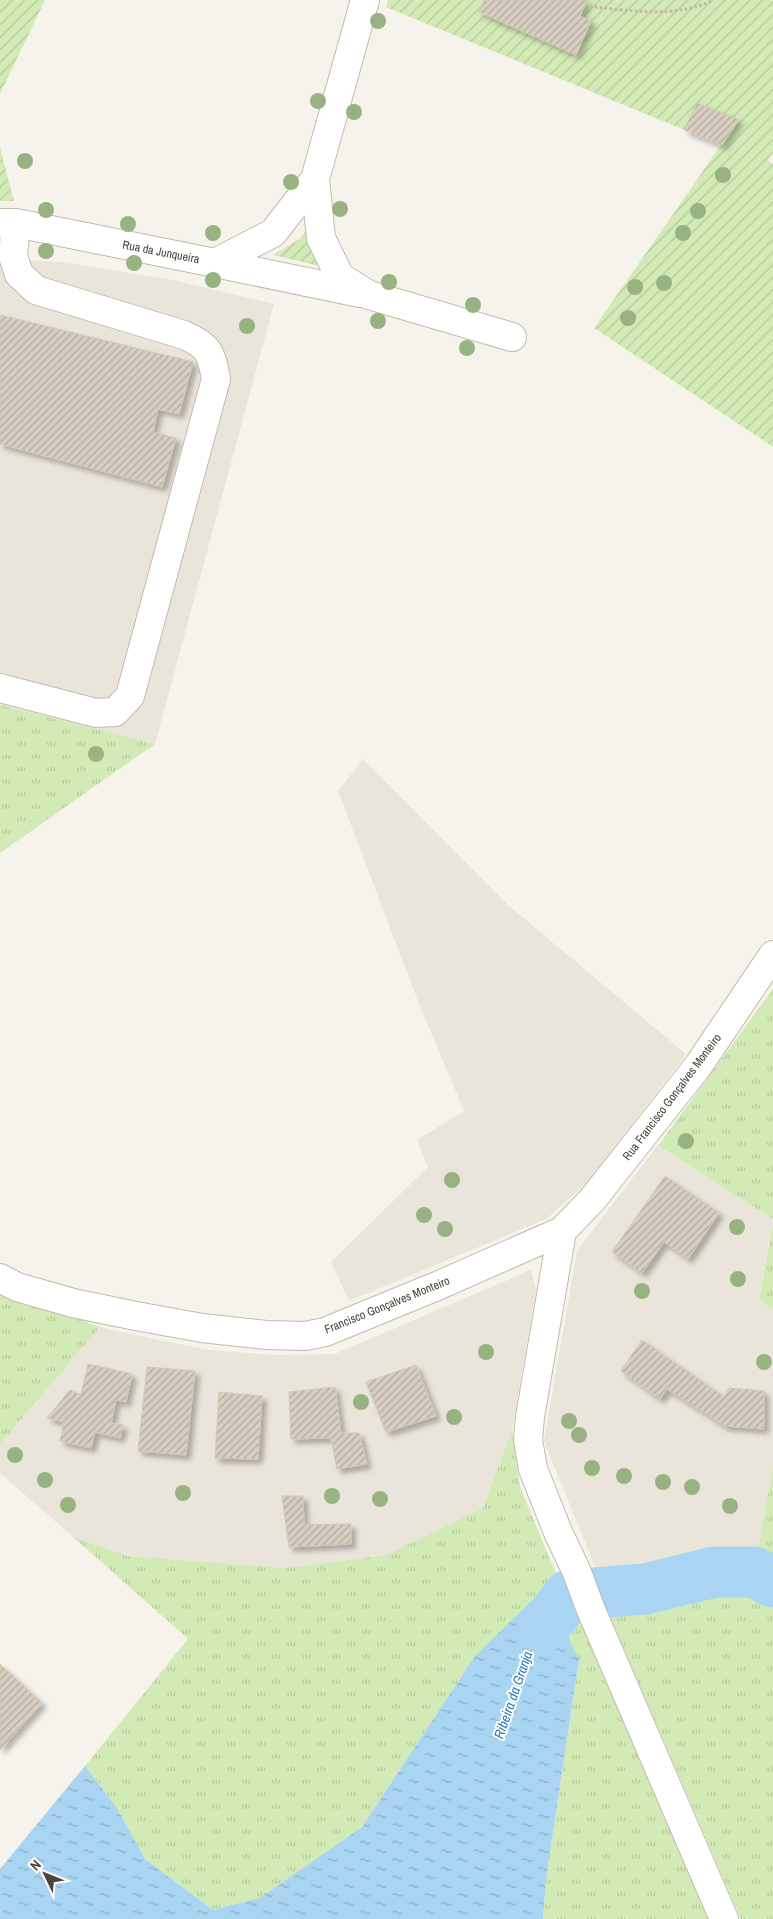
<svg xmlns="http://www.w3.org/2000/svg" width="773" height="1919" viewBox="0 0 773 1919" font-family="'Archivo Narrow',sans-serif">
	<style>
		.residential { fill: #eae5da }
		.grass { fill: url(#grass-tufts) }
		.garden { fill: url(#garden-furrows) }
		.water { fill: url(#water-ripples) }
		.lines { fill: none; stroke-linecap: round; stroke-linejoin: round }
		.river { stroke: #a9d4f2; stroke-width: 51 }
		.building { fill: url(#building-hatch); stroke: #d3c7b4; filter: url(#shadow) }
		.minor-casing { stroke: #c2bbae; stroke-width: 30 }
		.path { stroke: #c4b79f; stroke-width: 3; stroke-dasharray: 2.5 2.5; stroke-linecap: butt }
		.minor { stroke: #fff; stroke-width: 28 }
		.tree { fill: #97b381 }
		.labels { text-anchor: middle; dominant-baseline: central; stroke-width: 4; stroke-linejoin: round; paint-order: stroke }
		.street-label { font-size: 12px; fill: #4b4439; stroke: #fff }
		.water-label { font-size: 14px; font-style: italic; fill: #2e7ab2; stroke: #fff }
	</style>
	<defs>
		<pattern id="grass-tufts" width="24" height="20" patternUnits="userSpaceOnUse" patternTransform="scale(1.25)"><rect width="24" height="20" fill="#d2eab5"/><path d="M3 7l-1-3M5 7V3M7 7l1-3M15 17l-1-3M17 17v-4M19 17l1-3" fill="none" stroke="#b6ca9c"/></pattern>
		<pattern id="garden-furrows" width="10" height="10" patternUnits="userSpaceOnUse" patternTransform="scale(1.25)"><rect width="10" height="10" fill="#d2eab5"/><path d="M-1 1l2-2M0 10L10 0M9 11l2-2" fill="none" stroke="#b6ca9c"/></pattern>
		<pattern id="water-ripples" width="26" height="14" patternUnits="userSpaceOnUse" patternTransform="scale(1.25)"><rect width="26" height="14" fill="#a9d4f2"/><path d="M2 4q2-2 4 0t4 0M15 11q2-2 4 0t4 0" fill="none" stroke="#8caec5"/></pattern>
		<pattern id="building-hatch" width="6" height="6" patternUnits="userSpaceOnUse" patternTransform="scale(1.25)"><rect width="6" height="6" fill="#d8cfc1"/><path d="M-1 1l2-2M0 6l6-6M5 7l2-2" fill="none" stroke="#b1aa9e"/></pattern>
		<filter id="shadow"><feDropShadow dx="4.5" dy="4.5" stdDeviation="2.5" flood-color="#0004"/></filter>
	</defs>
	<rect width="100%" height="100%" fill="#f6f3ec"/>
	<path class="residential" d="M0,259L62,262L173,280L274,304L155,744L0,705Z
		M363,759L508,905L686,1054L587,1183L546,1219L349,1301L331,1262L428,1167L417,1140L464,1111L418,1001L338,791Z
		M657,1146L773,1219L759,1299L773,1309V1467L756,1557H703L633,1573L595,1567L544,1441L577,1251Z
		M531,1270L536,1291L512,1430L483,1508L386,1555L286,1568L127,1556L72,1536L0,1473V1444L100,1327L158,1340L210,1350L274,1355L335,1354Z"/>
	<path class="grass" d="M0,705L155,744L0,853Z
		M773,989V1219L658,1146Z
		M773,1223V1309L759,1300Z
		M0,1289L100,1327L0,1444Z
		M512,1430L520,1487L557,1576L475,1656L362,1827L260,1899L213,1910L145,1859L117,1808L85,1766L188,1639L72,1536L127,1556L286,1568L386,1555L483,1508Z
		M773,1467V1565L756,1557Z
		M723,1587L773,1597V1919H741L609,1614Z
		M585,1611L712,1919H543L546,1879L579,1661C567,1634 561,1631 585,1611Z"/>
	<path class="garden" d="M0,0H45L0,94Z
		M388,0H773V153L768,160L773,164V447L594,328L721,145L386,7Z
		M0,148L14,201H0Z
		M311,224L332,269L273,255L300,239Z"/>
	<path class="water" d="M571,1572L585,1611C561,1631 567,1634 579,1660L546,1879L543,1919H0V1869L85,1766L117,1808L145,1859L213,1910L260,1898L362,1827L475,1656L557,1576Z"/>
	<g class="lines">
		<path class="river" d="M544,1627L569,1595L645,1589L715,1572H755L773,1582"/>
	</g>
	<path class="building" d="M484,0H587L580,16L591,21L576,55L479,12Z
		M697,103L739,120L722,145L684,130Z
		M0,315L193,362L179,414L158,409L153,432L176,438L162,487L0,444Z
		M665,1176L719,1213L688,1259L664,1242L642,1273L612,1252Z
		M642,1340L724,1397L729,1388L764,1391V1429L725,1426L667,1389L660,1399L621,1371Z
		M88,1364L132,1374L126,1402L116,1400L111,1423L123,1425L120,1438L95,1432L91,1448L60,1441L64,1422L47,1418L70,1390L81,1395Z
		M416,1365L436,1416L386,1432L366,1382Z
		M147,1367L195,1371L186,1455L138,1451Z
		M335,1387L341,1433H359L367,1464L337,1469L331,1438L291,1439L289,1392Z
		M219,1392L262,1396L258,1459L215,1458Z
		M282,1496H303L304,1525L351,1524V1544L289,1547Z
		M0,1664L42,1703L0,1750Z"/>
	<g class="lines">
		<g class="minor-casing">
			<path id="minor" d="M315,179L321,238L340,277L369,295L512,337
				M0,223H16L215,263L273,233L315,179L365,0
				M215,263L360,293
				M0,688L96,713L115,712L130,696L216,379C211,352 209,346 184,335L36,290L19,274L13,256L16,223
				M562,1231L530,1417L528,1440L533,1469L558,1532L576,1570L591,1610L724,1919
				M0,1278L17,1287L73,1303L136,1316L202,1328L266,1335L305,1336L325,1332L437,1286L562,1231L592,1200L698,1066L773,955"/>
		</g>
		<path class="path" d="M595,7C632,11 678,18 713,0"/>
		<use href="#minor" class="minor"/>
	</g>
	<g class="tree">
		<circle cx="378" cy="21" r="8"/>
		<circle cx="318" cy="101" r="8"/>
		<circle cx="354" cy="112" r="8"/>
		<circle cx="25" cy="161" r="8"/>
		<circle cx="723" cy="175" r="8"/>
		<circle cx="291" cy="182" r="8"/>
		<circle cx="340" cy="209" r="8"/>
		<circle cx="46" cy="210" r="8"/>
		<circle cx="698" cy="211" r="8"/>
		<circle cx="128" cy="224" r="8"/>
		<circle cx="213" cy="233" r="8"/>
		<circle cx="683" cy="233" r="8"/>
		<circle cx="46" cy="251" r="8"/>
		<circle cx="134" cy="263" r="8"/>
		<circle cx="213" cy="280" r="8"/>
		<circle cx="389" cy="282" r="8"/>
		<circle cx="664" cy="283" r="8"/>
		<circle cx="635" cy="287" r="8"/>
		<circle cx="473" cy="305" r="8"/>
		<circle cx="628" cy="318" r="8"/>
		<circle cx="378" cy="321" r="8"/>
		<circle cx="247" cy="326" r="8"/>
		<circle cx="467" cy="348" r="8"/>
		<circle cx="96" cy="754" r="8"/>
		<circle cx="686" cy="1141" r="8"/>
		<circle cx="452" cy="1180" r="8"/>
		<circle cx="424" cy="1215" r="8"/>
		<circle cx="737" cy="1227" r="8"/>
		<circle cx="445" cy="1229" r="8"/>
		<circle cx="738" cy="1279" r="8"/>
		<circle cx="642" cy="1291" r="8"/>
		<circle cx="486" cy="1352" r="8"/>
		<circle cx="764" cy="1362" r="8"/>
		<circle cx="361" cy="1402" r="8"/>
		<circle cx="454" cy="1417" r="8"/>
		<circle cx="569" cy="1421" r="8"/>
		<circle cx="579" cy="1435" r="8"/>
		<circle cx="15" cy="1455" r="8"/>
		<circle cx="592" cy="1468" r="8"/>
		<circle cx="624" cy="1476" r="8"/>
		<circle cx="45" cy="1480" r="8"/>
		<circle cx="663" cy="1482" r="8"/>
		<circle cx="692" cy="1487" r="8"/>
		<circle cx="183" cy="1493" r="8"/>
		<circle cx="332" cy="1496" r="8"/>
		<circle cx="380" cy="1499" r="8"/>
		<circle cx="68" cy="1505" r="8"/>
		<circle cx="730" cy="1506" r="8"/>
	</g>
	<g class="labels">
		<g class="street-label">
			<text transform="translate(161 252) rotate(11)">Rua da Junqueira</text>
			<text transform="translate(672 1097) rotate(-53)">Rua Francisco Gonçalves Monteiro</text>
			<text transform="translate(387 1305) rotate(-22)">Francisco Gonçalves Monteiro</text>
		</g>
		<g class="water-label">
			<text transform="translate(513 1695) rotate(-71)">Ribeira da Granja</text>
		</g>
	</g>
	<g transform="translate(45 1874) rotate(313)" stroke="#ffffff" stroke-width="4" paint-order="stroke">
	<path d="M0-4L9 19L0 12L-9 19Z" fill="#4b4439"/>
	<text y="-8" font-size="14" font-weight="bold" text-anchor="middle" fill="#4b4439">N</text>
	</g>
</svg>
